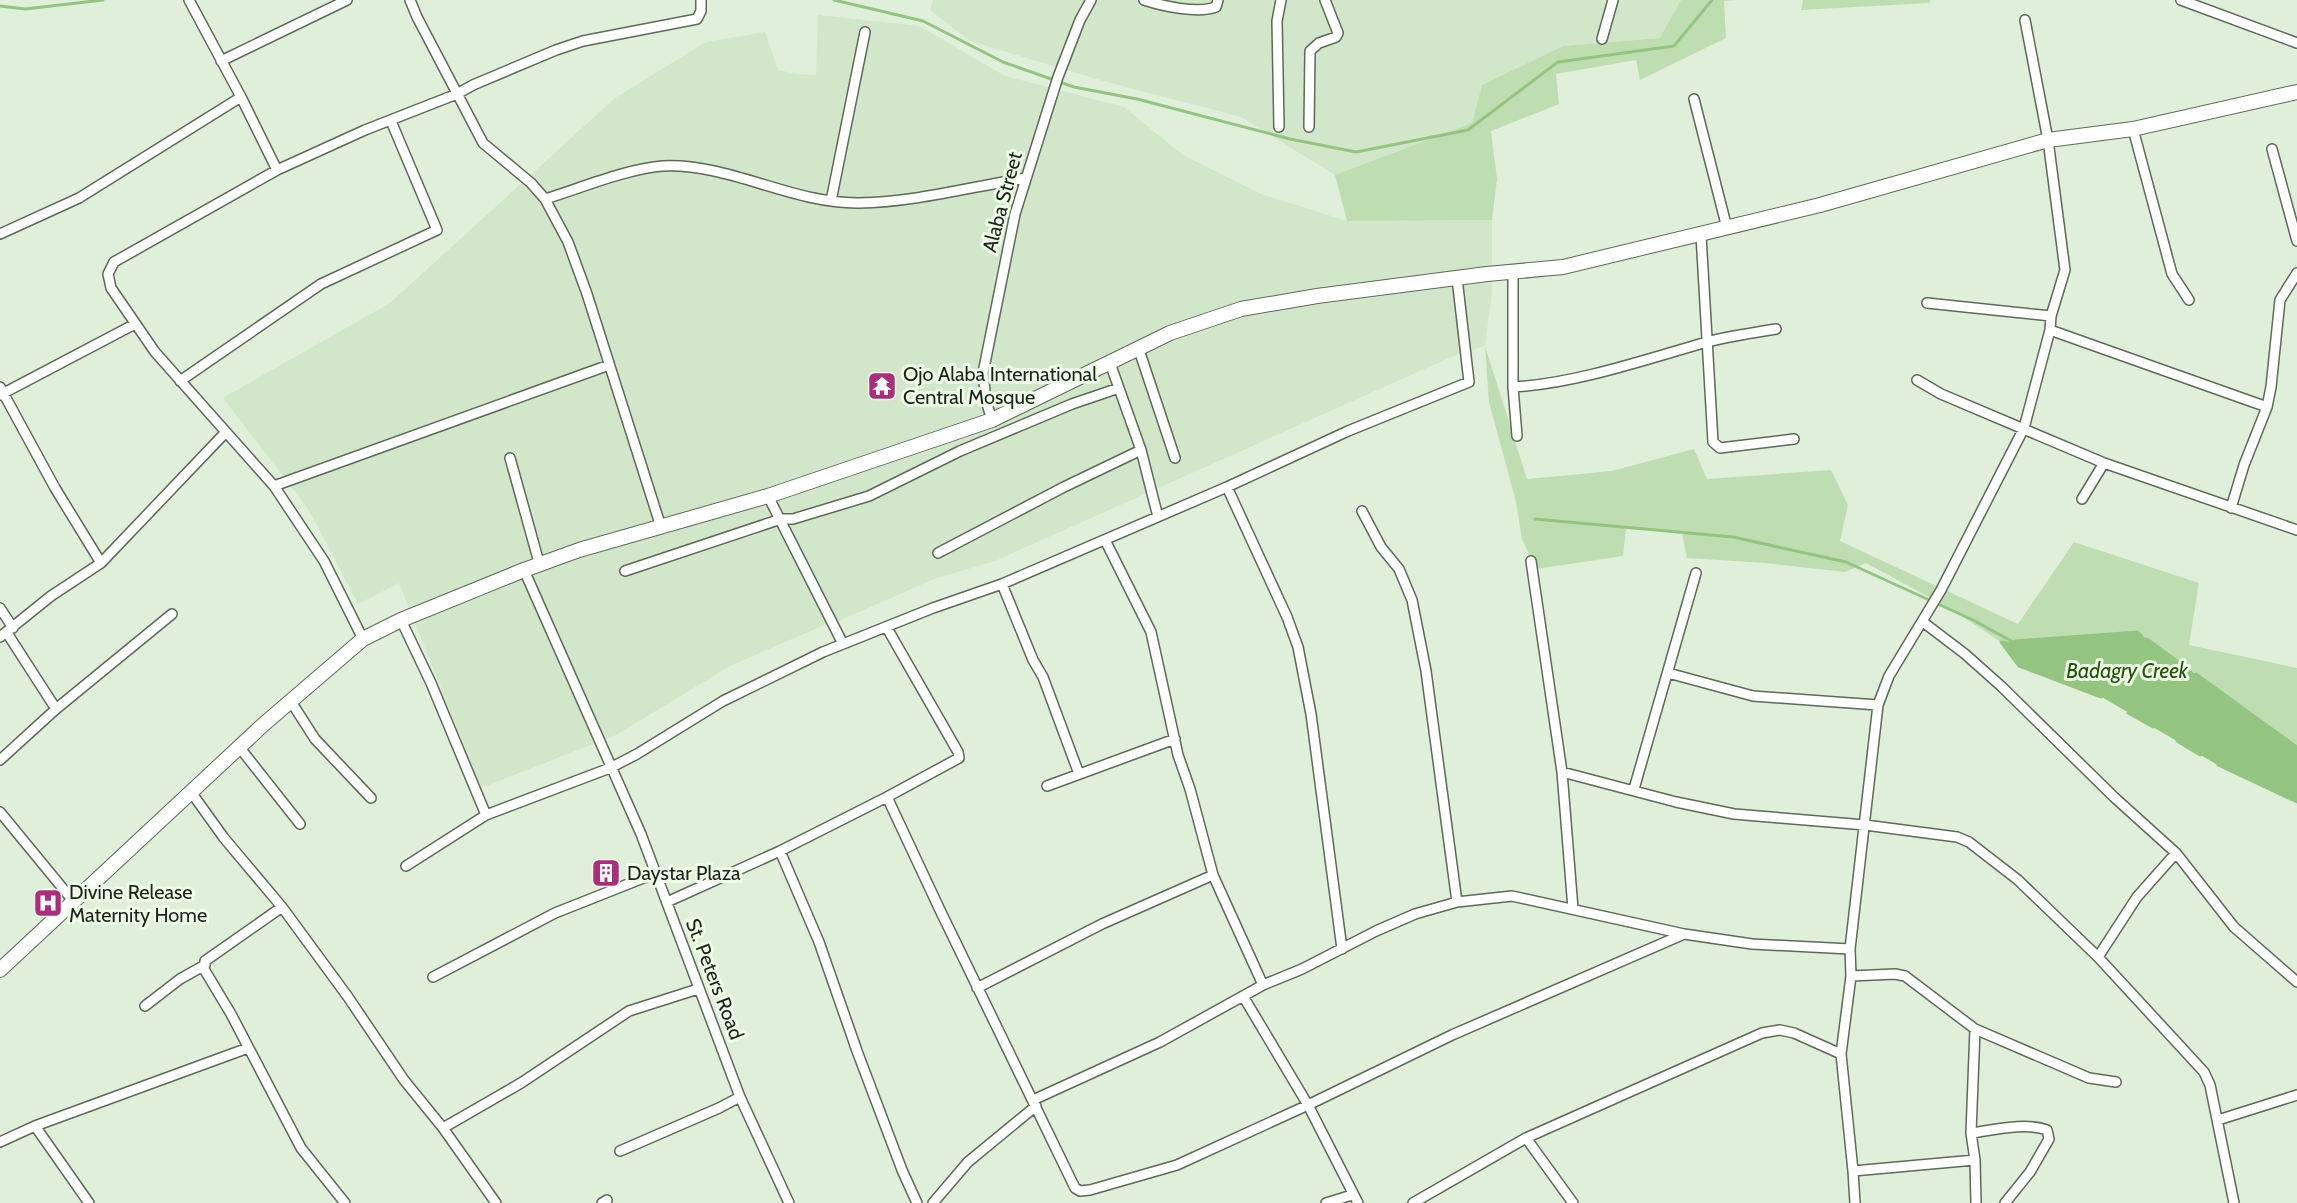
<svg xmlns="http://www.w3.org/2000/svg" width="2297" height="1203" viewBox="0 0 2297 1203" font-family="Cabin,sans-serif">
	<style>
		.built { fill: #d2e6ca }
		.green { fill: #bedeb2 }
		.water { fill: #94c580 }
		.lines { fill: none; stroke-linecap: round; stroke-linejoin: round }
		.stream { stroke: #94c580; stroke-width: 3 }
		.minor-casing { stroke: #5c6a57; stroke-width: 12 }
		.secondary-casing { stroke: #5c6a57; stroke-width: 16 }
		.minor { stroke: #fff; stroke-width: 9 }
		.secondary { stroke: #fff; stroke-width: 14 }
		.labels { text-anchor: middle; dominant-baseline: central; stroke-width: 6; stroke-linejoin: round; paint-order: stroke }
		.street-label { font-size: 20px; fill: #1c221a; stroke: #edfde7 }
		.poi-label { font-size: 20px; fill: #1c221a; stroke: #edfde7; text-anchor: start }
		.water-label { font-size: 21px; font-style: italic; fill: #245109; stroke: #edfde7 }
	</style>
	<rect width="100%" height="100%" fill="#e0efda"/>
	<path class="built" d="M933,0H1681L1661,38L1563,46L1482,85L1472,123L1335,175L1241,117L1103,81L970,41L930,10Z
		M818,15L919,26L1005,76L1124,107L1183,155L1261,194L1347,221L1492,220V292L1485,346L1458,354L995,561L934,579L841,620L829,623L730,666L616,735L481,788L399,583L358,604L309,510L223,398L390,303L615,98L706,42L765,32L778,70L797,74L816,75Z"/>
	<path class="green" d="M1681,0H1738L1724,1L1726,38L1640,80L1636,60L1556,74L1559,104L1491,131L1497,179L1492,220L1347,221L1335,175L1472,123L1482,85L1563,46L1660,38Z
		M1803,0H1931L1929,3L1801,10Z
		M1485,346L1527,479L1612,471L1694,449L1707,479L1831,470L1848,505L1840,541L2018,624L2074,542L2199,583L2189,645L2297,668V747L2137,632L2001,642L1951,609L1866,563L1845,572L1765,563L1687,558L1682,532L1626,528L1623,556L1536,569L1522,539L1516,502L1489,402Z"/>
	<path class="water" d="M2137,632L2297,747V802L2216,764L2100,696L2019,666L2001,642Z"/>
	<g class="lines">
		<path class="stream" d="M834,0L923,21L1003,62L1074,87L1137,99L1290,139L1356,152L1468,130L1558,62L1674,46L1712,0
			M0,6L25,9L103,0
			M1535,519L1733,537L1846,562L1973,620L2015,643
			M2147,639L2188,669
			M2015,641L2137,632L2142,636
			M2005,642H2001L2019,666L2101,697
			M2196,674L2297,747
			M2128,713L2153,727
			M2177,741L2200,755
			M2218,765L2297,802"/>
		<g class="minor-casing">
			<path id="minor" d="M189,0L241,97L277,170
				M410,0L417,17L483,143L531,183L545,199L568,242L587,294L661,527
				M1144,0C1162,6 1198,14 1216,7L1218,0
				M2181,0L2297,43
				M1602,39L1613,0
				M221,61L347,0
				M1694,99L1727,228
				M1279,127L1277,21L1281,0
				M1309,127L1310,51L1319,43L1336,37L1338,33L1325,0
				M2133,129L2172,274L2189,300
				M2272,149L2297,241
				M545,199C578,189 629,168 663,166C730,163 792,204 859,203C915,202 971,187 1026,178
				M831,201L865,32
				M0,234L79,198L241,97
				M1701,235L1713,442L1720,448L1794,439
				M1513,273V387L1517,436
				M1927,303L2051,316
				M2050,330L2267,407
				M1138,347L1175,458
				M1110,363L1141,450L1158,517
				M1917,380L1941,394L2104,463L2297,530
				M180,381L321,284L437,230L391,121
				M0,387L55,488L101,563
				M1513,387C1575,384 1647,359 1707,342C1729,336 1753,333 1776,329
				M0,395L135,324
				M992,420L986,401L983,373L1015,214L1058,77L1080,20L1091,0
				M510,458L540,566
				M274,486L609,365
				M1227,487L1287,617L1298,647L1311,714L1342,949
				M768,496L843,644
				M2082,499L2104,463
				M2231,508L2244,465L2267,407L2271,387L2280,300L2297,273
				M1362,511L1381,547L1399,569L1412,600L1426,671L1457,902
				M1105,540L1151,632L1178,755L1190,789L1213,875L1263,985
				M938,553L1064,487L1141,450
				M1531,561L1562,772L1573,909
				M524,570L641,834L740,1097L789,1203
				M625,571L781,519H793L869,496L960,451L1072,404L1119,388
				M1002,584L1033,660L1043,677L1079,774
				M0,608L13,628
				M401,620L431,683L486,815
				M1923,622L1965,654L2001,686L2114,797L2176,853L2234,927L2297,982
				M7,633L56,709
				M0,637L51,596L101,563L225,433
				M363,639L324,561L274,486L155,352L111,288L108,274L114,262L277,170L365,130L457,94L473,85L556,50L583,41L697,19L701,11V0
				M1668,673L1753,696L1878,705
				M290,700L315,739L371,798
				M240,748L300,824
				M0,760L56,709L172,614
				M1562,772L1676,802L1734,814L1865,825L1957,837L1969,842L2018,880L2098,957L2204,1072L2210,1085L2234,1203
				M1047,786L1175,739
				M1634,789L1696,573
				M191,792L224,838L282,907L348,997L404,1080L443,1128L496,1203
				M887,797L939,908L1075,1188L1080,1191L1090,1190L1177,1165L1308,1105L1452,1035L1684,934
				M0,812L74,902
				M780,851L819,942L857,1051L902,1170L917,1203
				M406,866L486,815L610,768L637,754L723,701L823,652L933,608L1002,584L1227,487L1348,431L1469,382L1457,278
				M667,902L780,851L887,797L959,758L958,752L887,628
				M282,907L205,961L204,969L231,1014L301,1148L345,1203
				M2098,957L2137,897L2176,853
				M1851,976L1895,974L1905,976L1975,1029L2089,1078L2116,1082
				M433,977L555,913L656,873
				M977,988L1102,924L1213,875
				M1243,996L1308,1105L1358,1203
				M145,1006L180,979L205,965
				M1975,1029L1971,1133L1975,1160L1976,1203
				M1033,1100L1160,1042L1263,985L1302,969L1376,931L1415,914L1457,902L1512,896L1684,934L1752,944L1850,949
				M2218,1120L2297,1095
				M35,1126L89,1203
				M443,1128L521,1083L629,1011L698,989
				M1971,1133C1994,1130 2025,1122 2047,1130L2049,1139L2030,1172L2005,1203
				M1526,1138L1573,1203
				M0,1142L35,1126L248,1048
				M620,1151L719,1108L740,1097
				M1853,1171L1975,1160
				M602,1203L607,1200
				M933,1203L968,1162L1036,1106
				M1326,1203L1352,1195
				M1413,1203L1526,1138L1762,1033L1780,1030L1794,1033L1841,1054
				M1855,1203L1853,1171L1841,1054L1851,976L1850,949L1878,705L1889,676L1941,590L2024,428L2050,330L2051,316L2065,270L2048,140L2025,20"/>
		</g>
		<g class="secondary-casing">
			<path id="secondary" d="M0,970L264,724L363,639L401,620L524,570L579,550L768,496L992,420L1170,333L1241,309L1317,296L1487,274L1563,267L1820,205L2048,140L2133,129L2297,92"/>
		</g>
		<use href="#minor" class="minor"/>
		<use href="#secondary" class="secondary"/>
	</g>
	<defs>
		<g id="temple-square" transform="scale(1.5)"><rect x="-9" y="-9" width="18" height="18" rx="4" fill="#ac2d7c" stroke="#edfde7"/><path d="M0-6L5-2H3V0L6.5 2.5H4V6H1.5V3h-3V6H-4V2.5H-6.5L-3 0V-2H-5Z" fill="#fff"/></g>
		<g id="building-square" transform="scale(1.5)"><rect x="-9" y="-9" width="18" height="18" rx="4" fill="#ac2d7c" stroke="#edfde7"/><path d="M-4-6H4V6H1V3H-1V6H-4ZM-2.5-4.3h1.7v1.8h-1.7ZM.8-4.3h1.7v1.8H.8ZM-2.5-1h1.7V.8h-1.7ZM.8-1h1.7V.8H.8Z" fill="#fff"/></g>
		<g id="hospital-square" transform="scale(1.5)"><rect x="-9" y="-9" width="18" height="18" rx="4" fill="#ac2d7c" stroke="#edfde7"/><path d="M-5-5h3v3.5h4V-5h3V5h-3V1.5h-4V5h-3Z" fill="#fff"/></g>
	</defs>
	<g fill-rule="evenodd">
		<use href="#temple-square" x="882" y="386"/>
		<use href="#building-square" x="606" y="873"/>
		<use href="#hospital-square" x="48" y="903"/>
	</g>
	<g class="labels">
		<g class="street-label">
			<text transform="translate(1002 202) rotate(-75)">Alaba Street</text>
			<text transform="translate(715 979) rotate(69)">St. Peters Road</text>
		</g>
		<g class="poi-label">
			<text x="903" y="374">Ojo Alaba International<tspan x="903" dy="23">Central Mosque</tspan></text>
			<text x="627" y="873">Daystar Plaza</text>
			<text x="69" y="892">Divine Release<tspan x="69" dy="23">Maternity Home</tspan></text>
		</g>
		<g class="water-label">
			<text x="2127" y="670">Badagry Creek</text>
		</g>
	</g>
</svg>
